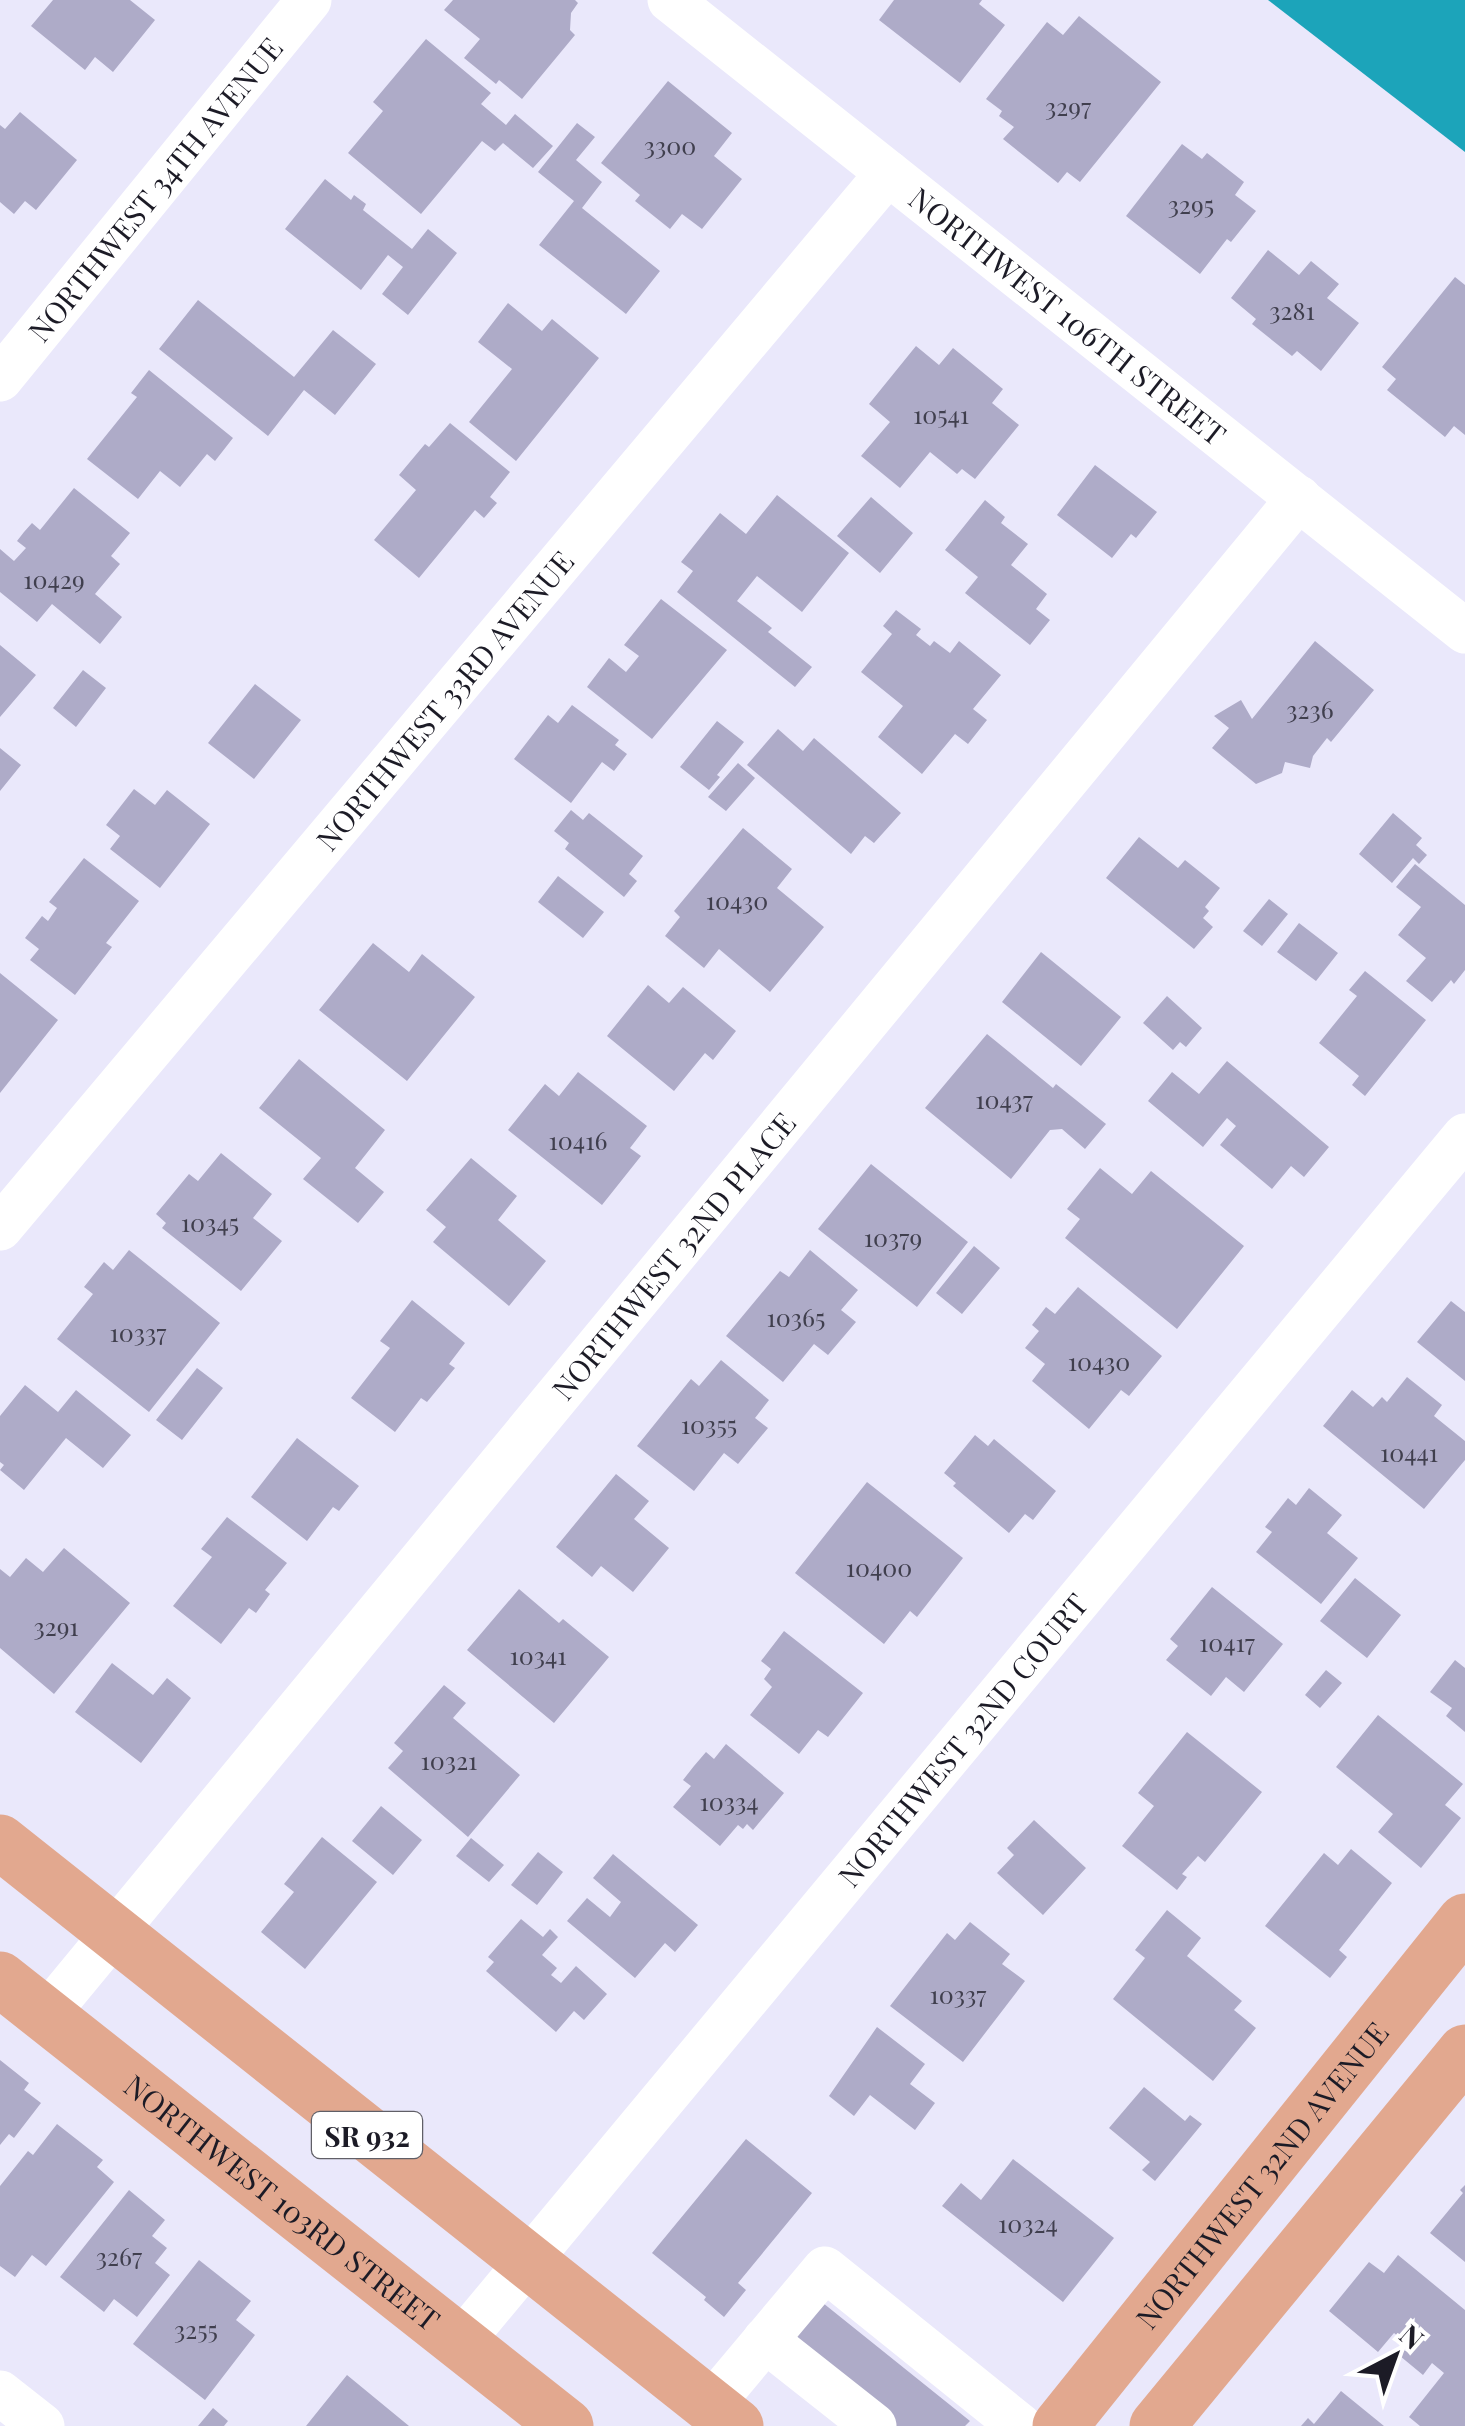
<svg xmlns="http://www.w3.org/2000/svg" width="1465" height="2426" viewBox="0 0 1465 2426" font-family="'Playfair Display',serif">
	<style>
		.water { fill: #1ca4ba }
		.building { fill: #aeabc8 }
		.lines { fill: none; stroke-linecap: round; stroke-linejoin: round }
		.minor { stroke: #fff; stroke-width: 45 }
		.major { stroke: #e2a88f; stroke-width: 55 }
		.labels { text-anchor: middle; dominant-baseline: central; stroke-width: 10; stroke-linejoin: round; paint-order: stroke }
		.number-label { font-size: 25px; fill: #403f4e }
		.shield { fill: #fff; stroke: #605f67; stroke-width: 2.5 }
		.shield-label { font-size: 28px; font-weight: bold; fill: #1c1b26 }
		.street-label { font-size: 30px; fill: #1c1b26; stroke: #fff }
	</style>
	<rect width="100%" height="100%" fill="#eae8fb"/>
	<path class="water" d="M1268,0H1465V152Z"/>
	<path class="building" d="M53,0H130L155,20L113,72L95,57L85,70L31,26Z
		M453,0H575L578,3L571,13L570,30L575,35L522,99L499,80L496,84L464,58L480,39L444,10Z
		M894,0H982L979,4L1005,25L960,83L879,20Z
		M1079,16L1161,82L1080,182L1067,172L1058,183L1003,139L1014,127L999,116L1002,111L986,99L1047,22L1063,35Z
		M426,39L491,93L481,104L506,125L515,114L553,146L533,168L503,143L495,151L482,141L421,214L348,153L383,111L373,102Z
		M668,81L732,133L714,156L742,179L702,229L682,214L670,229L635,201L640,195L601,163Z
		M20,112L77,160L36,210L25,201L14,214L0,202V125L5,129Z
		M577,123L595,137L576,160L602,182L582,208L660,271L626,314L539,245L574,201L538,172Z
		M1182,144L1202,159L1207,153L1244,182L1235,195L1256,211L1231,242L1227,239L1200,274L1126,216Z
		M325,179L351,200L354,195L366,204L363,210L412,249L428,229L457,253L408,315L382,294L403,267L388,255L361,290L285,229Z
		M1268,250L1299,275L1311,261L1339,284L1327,298L1359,323L1321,371L1297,351L1292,356L1252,324L1256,319L1231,298Z
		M1455,277L1465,285V435L1454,426L1445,437L1387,390L1396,379L1382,367Z
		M198,300L294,377L333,330L376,364L335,415L304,390L268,436L159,349Z
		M508,303L542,331L552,319L599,358L516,461L469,422L512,369L478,342Z
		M916,346L939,365L953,348L1003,389L992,403L1019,425L975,479L962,469L957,474L930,452L900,488L861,456L890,422L869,404Z
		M149,370L233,438L215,461L207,454L180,487L160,471L138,499L87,459L137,397L131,393Z
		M450,423L510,472L490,497L497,503L484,518L475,510L419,578L374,540L416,490L399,475L425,444L429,447Z
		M1095,465L1157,512L1136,538L1131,534L1112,558L1057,515Z
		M74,488L130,533L111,556L120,564L95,594L122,617L100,644L52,604L37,622L0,592V549L14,561L26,548L17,541L24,532L32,523L40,530Z
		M777,495L849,553L802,612L757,576L737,601L772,628L768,632L812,667L795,687L677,592L693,571L681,562L720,513L746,534Z
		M871,497L913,533L880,573L837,536Z
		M985,500L1005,517L1001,523L1028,544L1011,565L1047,594L1036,609L1050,620L1030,645L965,593L978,577L945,550Z
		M661,599L727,650L652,739L587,687L609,658L626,672L639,656L624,645Z
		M896,610L921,629L916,635L930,646L934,641L950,653L959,641L1001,675L973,709L987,720L968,744L955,734L922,774L878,737L903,706L861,672L892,634L883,626Z
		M1315,641L1374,690L1331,742L1327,738L1313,756L1310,768L1285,762L1282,773L1256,784L1212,748L1229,728L1214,716L1241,700L1252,719Z
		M0,645L36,675L0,717Z
		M83,670L106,688L76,727L53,708Z
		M255,684L301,720L254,779L208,743Z
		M572,705L619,740L615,745L627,754L614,771L602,762L571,803L514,759L548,715L558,723Z
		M717,721L744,742L717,775L720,777L709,790L680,767Z
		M778,729L803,751L814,738L901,813L874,843L865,836L851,854L747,765Z
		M0,748L21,765L0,791Z
		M738,763L755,778L726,811L708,797Z
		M134,789L155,805L167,790L210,824L160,888L110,849L120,836L106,825Z
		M571,810L583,820L589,813L643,856L629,874L637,881L624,897L565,849L569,843L554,831Z
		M1393,813L1422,838L1416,845L1427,855L1419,864L1413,858L1392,883L1359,854Z
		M743,828L792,869L777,888L824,927L770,992L719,949L704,968L665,936L680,917L674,911Z
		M1139,837L1178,868L1185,860L1220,888L1205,907L1209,911L1203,918L1213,927L1194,949L1106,878Z
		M84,858L139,901L106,943L112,947L75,995L30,960L39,949L25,938L42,916L48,921L57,908L49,902Z
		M1415,864L1465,905V970L1454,984L1451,980L1432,1002L1406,981L1426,958L1398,935L1421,907L1396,887Z
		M558,876L604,912L583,938L538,902Z
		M1269,899L1288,914L1262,946L1243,931Z
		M1299,923L1338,953L1316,981L1277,952Z
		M373,943L409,972L422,954L475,997L407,1081L319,1010Z
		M1041,952L1121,1017L1081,1066L1002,1002Z
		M1365,971L1426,1020L1365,1096L1352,1085L1359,1076L1319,1043L1357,996L1349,990Z
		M0,973L58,1020L0,1093Z
		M648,985L669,1003L683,987L736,1031L713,1060L705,1053L674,1091L607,1036Z
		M1167,996L1202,1028L1186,1047L1180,1042L1173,1050L1143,1023Z
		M987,1034L1053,1088L1056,1084L1106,1124L1085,1149L1062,1129L1050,1130L1011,1179L925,1108Z
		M299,1059L385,1130L355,1168L384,1192L358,1223L303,1179L321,1158L259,1108Z
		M1227,1061L1329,1147L1304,1177L1291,1166L1272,1189L1220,1145L1236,1126L1227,1118L1203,1147L1148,1101L1172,1072L1199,1094Z
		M578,1072L647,1126L630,1148L641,1156L602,1205L508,1130L545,1084L559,1096Z
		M221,1153L272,1194L253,1218L282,1241L241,1291L162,1228L166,1223L156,1214L189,1174L198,1181Z
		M471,1158L517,1196L498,1220L546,1261L509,1306L433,1242L446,1227L426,1210Z
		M871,1164L968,1242L917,1307L818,1229Z
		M1100,1168L1132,1194L1151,1171L1244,1246L1177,1329L1065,1238L1080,1219L1067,1209Z
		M974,1246L1000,1268L962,1314L936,1293Z
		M129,1250L220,1323L149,1412L57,1339L93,1294L84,1287L104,1262L113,1270Z
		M810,1250L858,1290L841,1310L856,1322L828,1355L814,1344L783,1382L726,1336L780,1271L789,1277Z
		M1078,1287L1162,1356L1129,1396L1121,1390L1089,1429L1032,1381L1045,1364L1025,1348L1039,1331L1032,1325L1046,1307L1055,1314Z
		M412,1300L465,1343L449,1364L455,1368L427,1402L421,1398L395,1432L351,1398L390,1348L380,1341Z
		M1451,1301L1465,1312V1381L1417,1342Z
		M721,1360L769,1400L755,1418L768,1428L738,1464L724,1453L694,1491L637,1446L691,1379L699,1386Z
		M197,1368L223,1388L182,1440L156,1420Z
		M1407,1377L1442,1405L1434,1416L1465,1441V1460L1424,1509L1323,1426L1352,1390L1373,1407L1382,1397L1387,1402Z
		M25,1385L58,1412L76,1390L131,1435L103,1468L66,1438L24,1490L0,1470L4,1465L0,1462V1416Z
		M975,1435L988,1446L994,1439L1056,1491L1033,1520L1025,1514L1009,1533L953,1486L956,1483L944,1473Z
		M297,1438L359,1486L339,1511L333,1507L307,1541L251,1497Z
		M616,1474L649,1501L634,1519L669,1548L633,1592L601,1566L592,1577L556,1547Z
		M867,1482L963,1558L917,1617L910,1611L884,1644L795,1573Z
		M1309,1488L1342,1515L1327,1533L1358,1558L1321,1604L1256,1552L1272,1532L1265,1527L1288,1498L1296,1505Z
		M227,1517L287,1563L265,1590L270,1594L256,1613L249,1608L221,1644L173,1606L212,1557L201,1549Z
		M64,1548L130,1603L54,1694L0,1648V1569L10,1577L26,1558L43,1572Z
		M1355,1578L1401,1615L1367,1658L1320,1621Z
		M1212,1587L1283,1644L1244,1692L1226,1677L1211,1696L1166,1660L1178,1646L1170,1639Z
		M519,1589L559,1623L563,1619L609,1657L554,1723L467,1650Z
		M784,1631L863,1693L828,1737L818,1730L799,1754L750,1715L772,1687L764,1679L771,1669L761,1661Z
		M1455,1660L1465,1668V1732L1446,1716L1452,1708L1430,1692Z
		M112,1663L153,1695L167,1678L191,1698L141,1763L75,1712Z
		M1326,1670L1342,1683L1320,1708L1305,1695Z
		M444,1685L466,1703L453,1718L520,1775L468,1837L388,1768L403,1751L394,1743Z
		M1378,1715L1463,1784L1445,1805L1461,1818L1421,1868L1378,1832L1393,1814L1336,1767Z
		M1187,1732L1262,1792L1205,1862L1198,1856L1182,1874L1187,1877L1177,1890L1122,1846L1154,1806L1138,1793Z
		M726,1744L784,1793L753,1830L747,1824L743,1829L738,1825L720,1846L673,1807L691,1786L683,1780L694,1766L706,1752L714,1759Z
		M381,1806L422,1840L393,1875L352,1841Z
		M1034,1820L1086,1868L1043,1915L997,1873L1014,1855L1007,1848Z
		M322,1837L377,1882L305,1969L261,1932L294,1892L284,1884Z
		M471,1838L504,1865L489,1882L456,1856Z
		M1351,1849L1392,1883L1339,1950L1347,1957L1330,1978L1265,1926L1324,1853L1338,1865Z
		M538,1852L563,1872L537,1905L511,1885Z
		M613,1854L698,1925L675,1952L665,1943L635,1978L567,1921L587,1898L610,1917L621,1902L593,1878Z
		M1167,1910L1201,1938L1187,1956L1242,2001L1234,2010L1256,2028L1213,2081L1113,1999L1145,1958L1135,1950Z
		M521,1919L543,1937L550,1929L558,1937L542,1955L557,1968L551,1975L561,1983L576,1966L607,1994L584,2020L574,2011L556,2032L486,1971L494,1962L488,1957Z
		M970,1922L1010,1954L1002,1964L1025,1981L963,2062L890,2006L947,1933L955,1940Z
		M877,2027L925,2064L910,2084L935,2103L915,2130L870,2095L854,2116L829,2096Z
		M0,2060L29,2083L24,2090L41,2103L14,2138L9,2134L0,2145Z
		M1144,2087L1185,2121L1190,2115L1202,2124L1155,2181L1142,2170L1150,2162L1109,2128Z
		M57,2124L103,2160L97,2167L114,2182L46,2266L32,2255L15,2277L0,2266V2186L28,2151L33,2155Z
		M746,2139L812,2193L738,2283L746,2290L724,2317L704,2300L706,2297L652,2253Z
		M1013,2159L1114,2238L1063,2302L942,2206L961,2183L981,2200Z
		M1465,2185V2262L1430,2233L1463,2193L1460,2190Z
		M129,2190L165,2220L152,2236L167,2248L155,2263L170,2275L137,2317L114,2299L104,2312L60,2277Z
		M1398,2255L1465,2310V2426H1420L1409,2417L1444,2373L1432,2363L1423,2375L1400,2356L1409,2345L1394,2333L1378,2352L1329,2311L1369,2262L1384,2273Z
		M199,2260L251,2301L236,2320L255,2335L205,2400L133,2344Z
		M818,2299L970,2421L965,2426H896L786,2338Z
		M347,2375L409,2426H306Z
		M1341,2391L1384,2426H1301L1308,2418L1314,2424Z
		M213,2408L228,2421L224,2426H198Z"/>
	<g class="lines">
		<g class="minor">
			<path id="s1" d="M670,0L1465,631"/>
			<path id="s2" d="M0,379L309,0"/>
			<path id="s3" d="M0,1228L888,173"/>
			<path id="s4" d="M46,2015L1299,498"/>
			<path d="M765,2340L874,2426"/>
			<path id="s5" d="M460,2343L1465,1136"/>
			<path d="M0,2393L42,2426"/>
			<path d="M710,2406L825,2269L1020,2426"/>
		</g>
		<g class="major">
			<path d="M0,1842L736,2426"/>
			<path id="s6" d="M0,1979L566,2426"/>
			<path id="s7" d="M1060,2426L1465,1921"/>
			<path d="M1157,2426L1465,2052"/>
		</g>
	</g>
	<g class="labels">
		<g class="number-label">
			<text x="1068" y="105">3297</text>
			<text x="670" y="144">3300</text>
			<text x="1191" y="203">3295</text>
			<text x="1292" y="309">3281</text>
			<text x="941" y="413">10541</text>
			<text x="54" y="578">10429</text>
			<text x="1310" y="708">3236</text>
			<text x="737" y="899">10430</text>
			<text x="1004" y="1098">10437</text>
			<text x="578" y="1139">10416</text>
			<text x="210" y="1221">10345</text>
			<text x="893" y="1236">10379</text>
			<text x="796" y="1316">10365</text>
			<text x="138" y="1331">10337</text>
			<text x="1099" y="1360">10430</text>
			<text x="709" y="1423">10355</text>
			<text x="1409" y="1451">10441</text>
			<text x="879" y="1566">10400</text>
			<text x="56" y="1625">3291</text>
			<text x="1227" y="1641">10417</text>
			<text x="538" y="1654">10341</text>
			<text x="449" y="1759">10321</text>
			<text x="729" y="1800">10334</text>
			<text x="958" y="1993">10337</text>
			<text x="1028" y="2222">10324</text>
			<text x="119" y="2255">3267</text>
			<text x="196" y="2328">3255</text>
		</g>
		<rect class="shield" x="312" y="2112" width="110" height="46" rx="8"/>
		<g class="shield-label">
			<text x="367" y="2135">SR 932</text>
		</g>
		<g class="street-label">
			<text stroke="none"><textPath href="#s2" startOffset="245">NORTHWEST 34TH AVENUE</textPath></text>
			<text stroke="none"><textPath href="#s1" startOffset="508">NORTHWEST 106TH STREET</textPath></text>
			<text stroke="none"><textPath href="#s3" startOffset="690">NORTHWEST 33RD AVENUE</textPath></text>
			<text stroke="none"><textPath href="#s4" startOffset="985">NORTHWEST 32ND PLACE</textPath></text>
			<text stroke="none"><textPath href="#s5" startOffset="785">NORTHWEST 32ND COURT</textPath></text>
			<text stroke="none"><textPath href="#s7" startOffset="322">NORTHWEST 32ND AVENUE</textPath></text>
			<text stroke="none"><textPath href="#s6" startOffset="360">NORTHWEST 103RD STREET</textPath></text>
		</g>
	</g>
	<g transform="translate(1395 2356) rotate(41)" stroke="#ffffff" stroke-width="8" paint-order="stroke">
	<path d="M0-8L18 38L0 25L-18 38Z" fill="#1c1b26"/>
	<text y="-15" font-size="28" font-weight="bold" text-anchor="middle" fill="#1c1b26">N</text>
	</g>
</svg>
